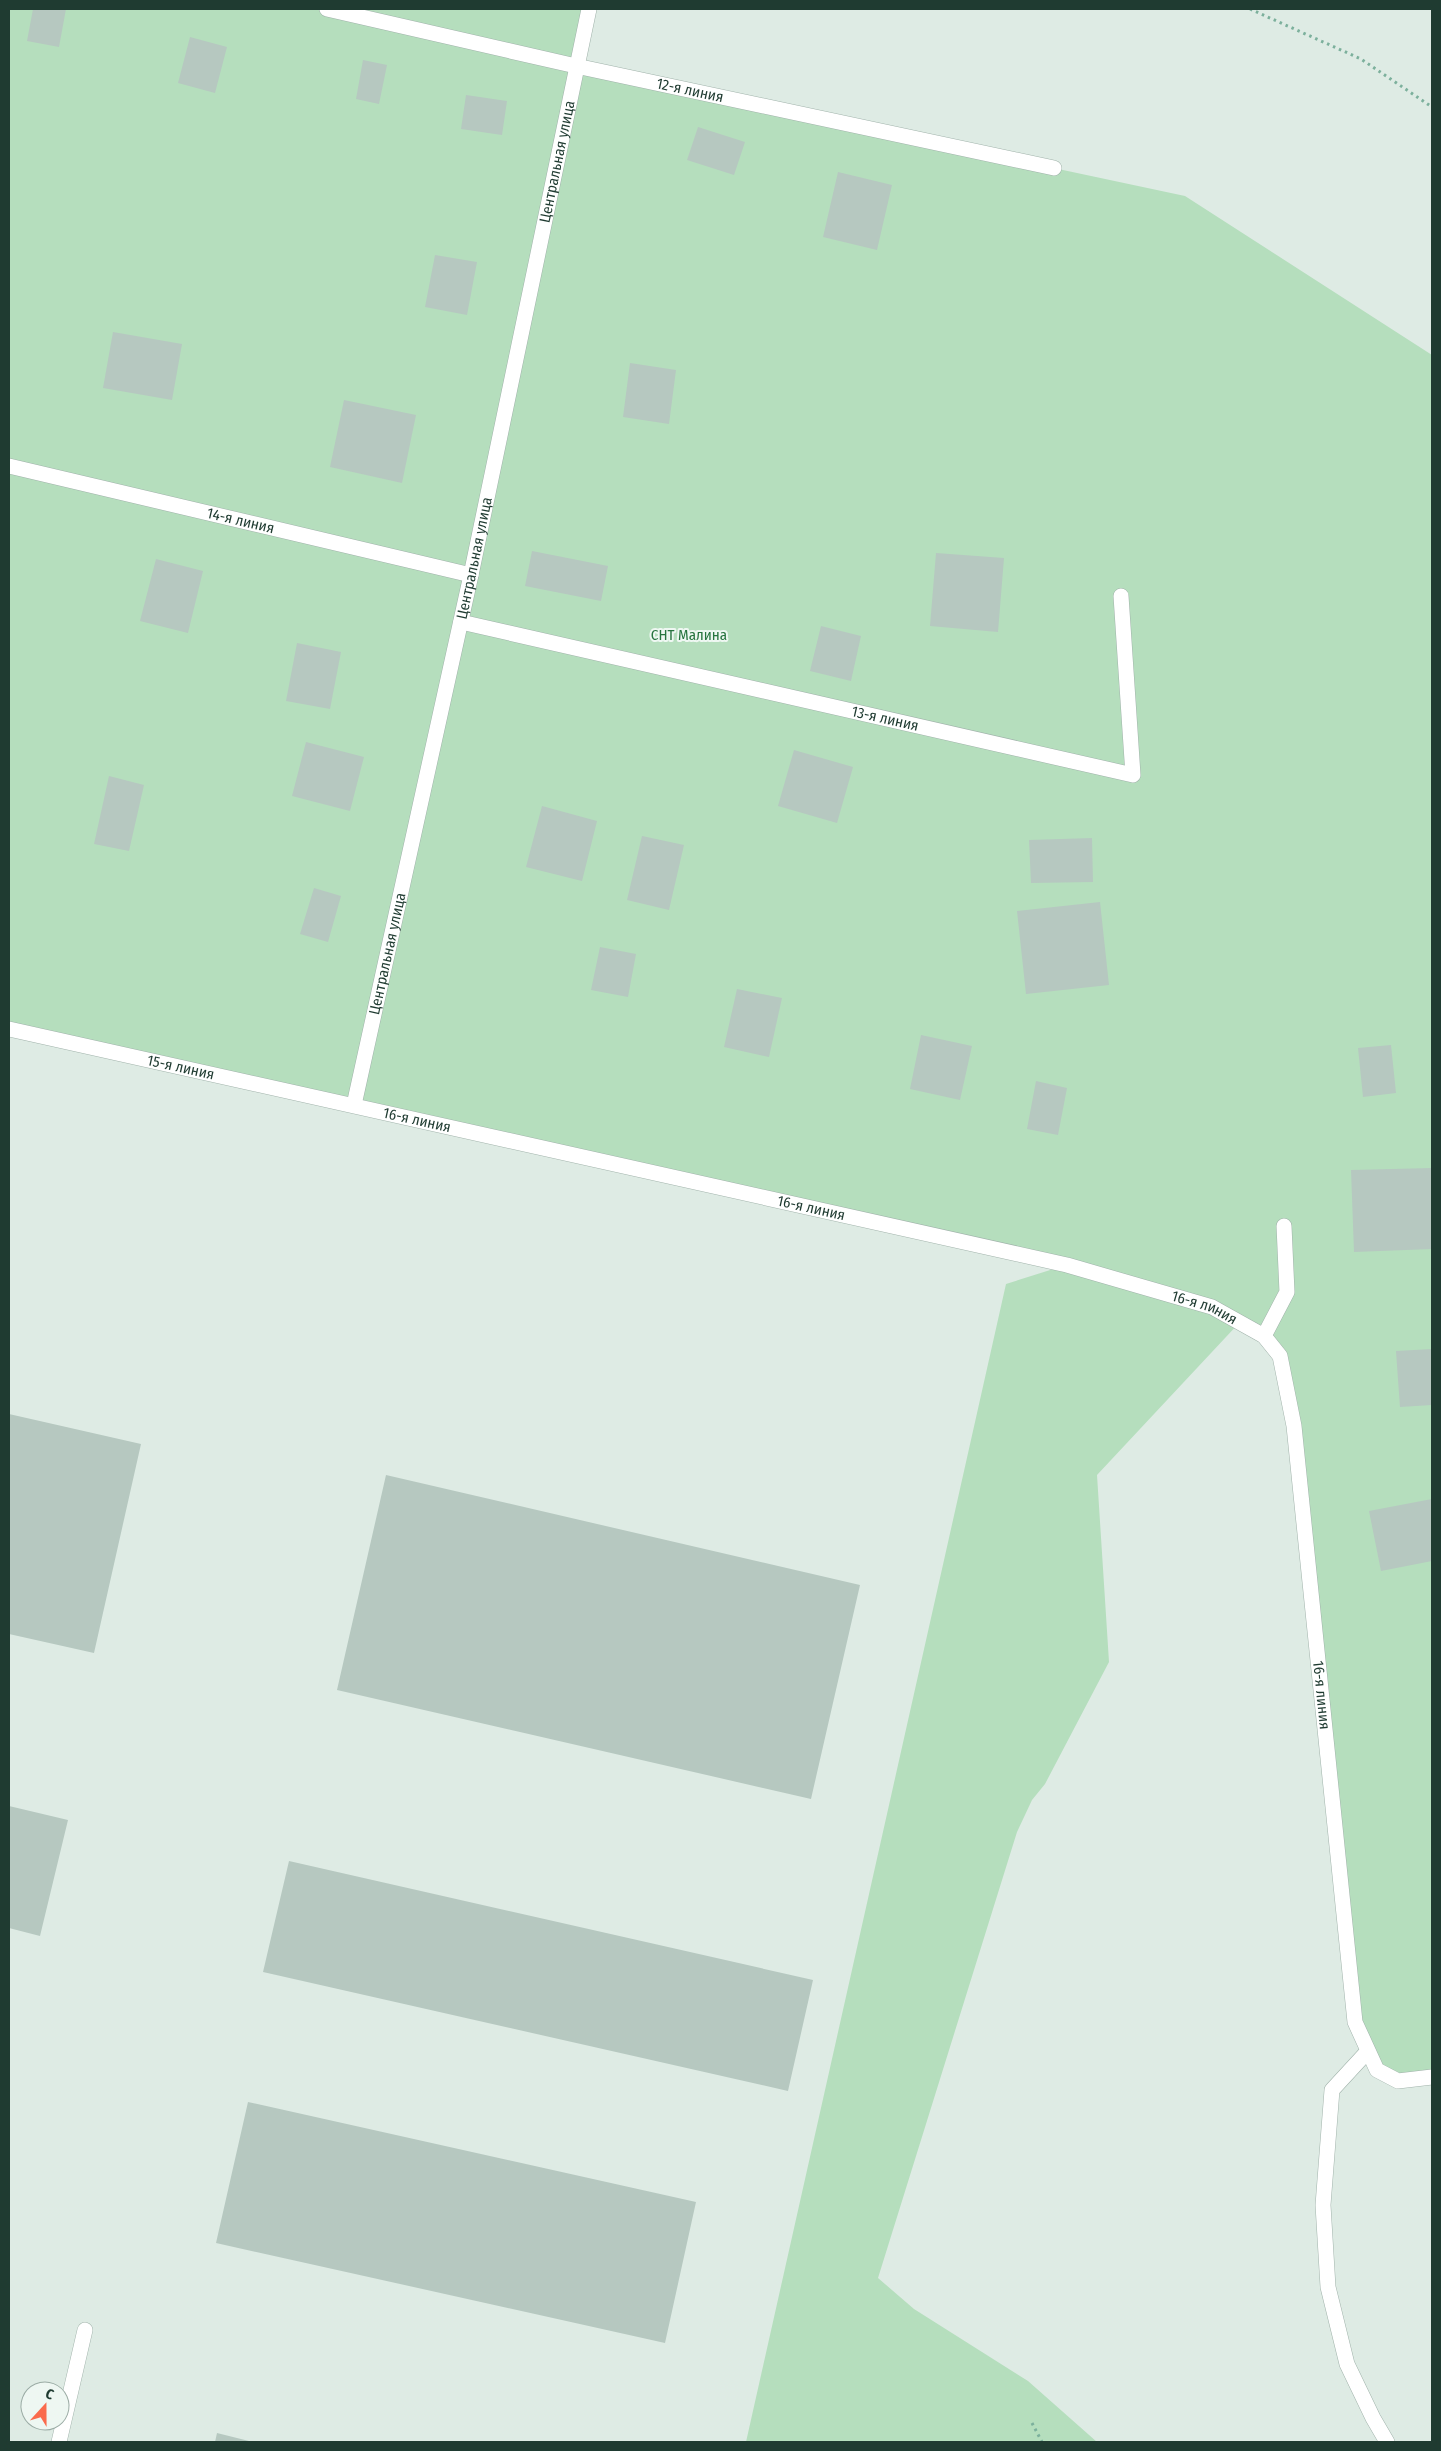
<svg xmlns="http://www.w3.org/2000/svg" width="1441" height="2451" viewBox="0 0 1441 2451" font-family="'Fira Sans Condensed',sans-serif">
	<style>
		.green { fill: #b5debd }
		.building { fill: #b6c8c0 }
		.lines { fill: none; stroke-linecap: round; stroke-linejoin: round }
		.minor-casing { stroke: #a1b3ab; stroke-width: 16 }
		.path { stroke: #7cb09c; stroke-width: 3; stroke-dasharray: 2.5 4; stroke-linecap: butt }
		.minor { stroke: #fff; stroke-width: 15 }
		.labels { text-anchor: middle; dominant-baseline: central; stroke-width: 4; stroke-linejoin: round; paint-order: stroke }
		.street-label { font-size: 15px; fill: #1f3b31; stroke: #eef7f2 }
		.park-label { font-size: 15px; fill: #27743f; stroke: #eef7f2 }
	</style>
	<rect width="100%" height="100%" fill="#deebe4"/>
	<path class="green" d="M9,9H589L576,66L1185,196L1432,355V2077L1398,2081L1377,2070L1355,2022L1280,1356L1240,1322L1097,1475L1109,1662L1045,1784L1032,1800L1017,1832L878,2278L914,2309L1028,2381L1097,2442H746L1006,1284L1066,1265L9,1029Z"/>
	<path class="building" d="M33,9H66L59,47L27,41Z
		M190,37L227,47L215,93L178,83Z
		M363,60L387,65L379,104L356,99Z
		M466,95L507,101L502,135L461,129Z
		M698,127L745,142L734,175L687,160Z
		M838,172L892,185L877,250L823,237Z
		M435,255L477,262L467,315L425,307Z
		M113,332L182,344L172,400L103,388Z
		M630,363L676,370L669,424L623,417Z
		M344,400L416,415L402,483L330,467Z
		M532,551L608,566L601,601L525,586Z
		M936,553L1004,558L998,632L930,626Z
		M156,559L203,571L188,633L140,621Z
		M821,626L861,636L851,681L810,671Z
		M297,643L341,652L330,709L286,701Z
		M306,742L364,757L350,811L292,796Z
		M794,750L853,767L837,823L778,806Z
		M109,776L144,785L129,851L94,844Z
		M542,806L597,821L582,881L526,867Z
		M642,836L684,845L669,910L627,900Z
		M1092,838L1093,882L1031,883L1029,840Z
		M314,888L341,896L328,942L300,934Z
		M1100,902L1109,985L1026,994L1017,911Z
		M600,947L636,954L628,997L591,990Z
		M737,989L782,998L769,1057L724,1047Z
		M921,1035L972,1046L960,1100L910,1089Z
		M1391,1045L1396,1093L1363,1097L1358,1048Z
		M1036,1081L1067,1088L1058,1135L1027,1129Z
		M1432,1168V1249L1354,1252L1351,1170Z
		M1432,1349V1405L1400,1407L1396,1351Z
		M9,1414L141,1444L94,1653L9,1634Z
		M386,1475L860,1585L811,1799L337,1690Z
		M1432,1499V1561L1381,1571L1369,1511Z
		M9,1806L68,1820L40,1936L9,1928Z
		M289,1861L813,1980L788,2091L263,1972Z
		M248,2102L696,2202L665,2343L216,2243Z
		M217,2433L253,2442H215Z"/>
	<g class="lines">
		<g class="minor-casing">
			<g id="minor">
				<path id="s1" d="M327,9L576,66L1054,168"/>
				<path id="s2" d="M9,466L471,575"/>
				<path id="s3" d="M461,622L1133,775L1121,596"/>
				<path id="s4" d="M9,1029L1067,1265L1212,1307L1264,1336L1280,1356L1294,1426L1355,2022L1377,2070L1398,2081L1432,2077"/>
				<path id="s5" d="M354,1105L471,575L589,9"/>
				<path d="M1264,1336L1287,1292L1284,1226"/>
				<path d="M1367,2052L1332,2090L1323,2205L1328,2287L1347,2364L1373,2418L1387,2442"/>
				<path d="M59,2442L85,2330"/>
			</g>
		</g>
		<path class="path" d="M1250,9L1361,59L1432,107
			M1032,2423L1042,2442"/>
		<use href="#minor" class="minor"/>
	</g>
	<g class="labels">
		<g class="street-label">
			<text stroke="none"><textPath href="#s1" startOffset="372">12-я линия</textPath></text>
			<text stroke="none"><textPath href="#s5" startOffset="965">Центральная улица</textPath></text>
			<text stroke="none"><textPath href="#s2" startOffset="238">14-я линия</textPath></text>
			<text stroke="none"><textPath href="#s5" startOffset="560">Центральная улица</textPath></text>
			<text stroke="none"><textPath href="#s3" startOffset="435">13-я линия</textPath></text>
			<text stroke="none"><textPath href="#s5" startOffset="155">Центральная улица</textPath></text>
			<text stroke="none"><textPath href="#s4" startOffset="176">15-я линия</textPath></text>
			<text stroke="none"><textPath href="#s4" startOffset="418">16-я линия</textPath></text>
			<text stroke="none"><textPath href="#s4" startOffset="822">16-я линия</textPath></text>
			<text stroke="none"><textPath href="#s4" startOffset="1228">16-я линия</textPath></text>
			<text stroke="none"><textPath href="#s4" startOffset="1662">16-я линия</textPath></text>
		</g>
		<g class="park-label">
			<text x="689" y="635">СНТ Малина</text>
		</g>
	</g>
	<rect width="1441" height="2451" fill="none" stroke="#1f3b31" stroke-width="20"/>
	<g transform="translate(45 2406) rotate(21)"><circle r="24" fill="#eef7f2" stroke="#9baca5"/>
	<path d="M0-4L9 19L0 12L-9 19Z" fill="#fa6b4d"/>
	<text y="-8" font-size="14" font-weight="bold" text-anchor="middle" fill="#1f3b31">С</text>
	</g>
</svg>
